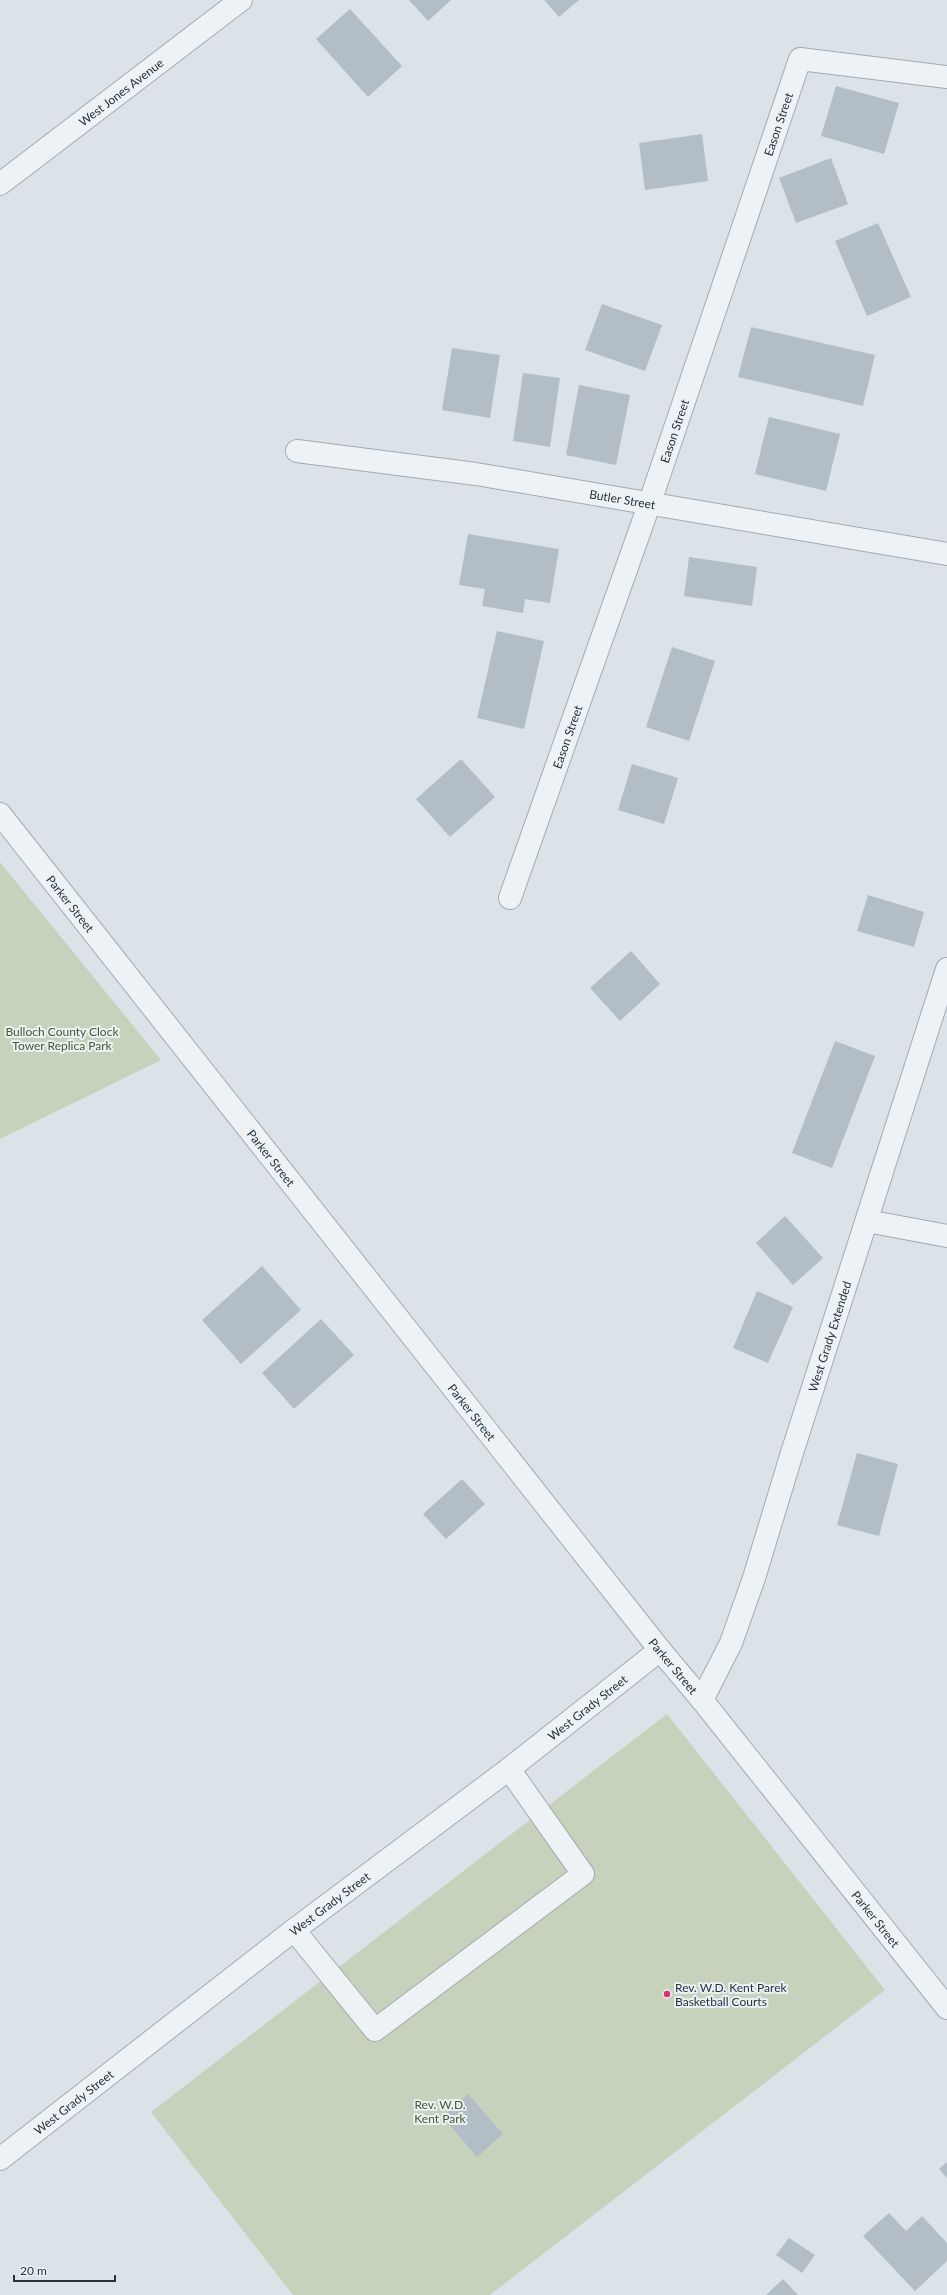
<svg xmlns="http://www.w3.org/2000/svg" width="947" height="2295" viewBox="0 0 947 2295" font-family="Lato,sans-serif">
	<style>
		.green { fill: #c6d2bc }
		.building { fill: #b2bdc5 }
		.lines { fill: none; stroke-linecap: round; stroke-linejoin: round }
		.minor-casing { stroke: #a0abb2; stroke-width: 24 }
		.minor { stroke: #eef2f5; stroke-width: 22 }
		.poi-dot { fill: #dc3170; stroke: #ebf1f5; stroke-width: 1.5 }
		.labels { text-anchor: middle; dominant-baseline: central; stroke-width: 4; stroke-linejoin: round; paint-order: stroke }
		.street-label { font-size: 12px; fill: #24343f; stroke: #ebf1f5 }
		.park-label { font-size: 12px; fill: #425c30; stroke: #ebf1f5 }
		.poi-label { font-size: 12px; fill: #24343f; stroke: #ebf1f5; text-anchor: start }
	</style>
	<rect width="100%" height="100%" fill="#dbe3e8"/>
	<path class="green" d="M0,862L161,1060L0,1139Z
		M667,1714L885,1990L490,2295H293L151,2112Z"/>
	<path class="building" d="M409,0H451L428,21Z
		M544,0H579L559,17Z
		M350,9L402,66L368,97L316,39Z
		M836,86L899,103L884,154L821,136Z
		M702,134L708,181L645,190L639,143Z
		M831,158L848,204L796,223L779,178Z
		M878,223L911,297L867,316L835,241Z
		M602,304L662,325L645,371L585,350Z
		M751,327L875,355L863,406L738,377Z
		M452,348L500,355L490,418L442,410Z
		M523,373L560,378L550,447L513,441Z
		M579,385L630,395L616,465L566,455Z
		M769,417L840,434L826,491L755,474Z
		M468,534L559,549L550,603L525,599L523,613L482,606L485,589L459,585Z
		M689,557L757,567L752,606L684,596Z
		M497,631L544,641L524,729L477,718Z
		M672,647L715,661L689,741L646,727Z
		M461,759L495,797L450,837L416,799Z
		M632,764L678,778L664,824L618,810Z
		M868,895L924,912L914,947L857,931Z
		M631,951L660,984L620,1021L590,988Z
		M835,1041L875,1056L832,1168L792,1153Z
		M785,1216L823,1258L793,1285L756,1243Z
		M262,1266L301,1310L241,1364L202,1320Z
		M757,1291L793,1307L768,1363L733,1348Z
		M321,1319L354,1355L294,1409L262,1373Z
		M857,1453L898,1464L879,1536L837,1525Z
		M462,1479L485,1504L446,1539L423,1514Z
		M468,2094L503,2134L477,2157L443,2117Z
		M947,2162V2178L939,2169Z
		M889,2213L906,2231L922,2216L947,2243V2261L915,2291L863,2236Z
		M789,2238L815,2255L802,2273L776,2255Z
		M783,2279L798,2295H766Z"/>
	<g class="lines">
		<g class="minor-casing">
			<g id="minor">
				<path id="s1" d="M0,184L241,0"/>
				<path id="s2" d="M297,451L476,474L947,554"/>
				<path id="s3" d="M0,814L660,1650L702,1700L947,2008"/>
				<path id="s4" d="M510,898L650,502L800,59L947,77"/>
				<path d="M867,1221L947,1236"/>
				<path id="s5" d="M702,1700L731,1643L754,1578L791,1456L947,969"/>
				<path d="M294,1930L375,2030L583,1874L509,1769"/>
				<path id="s6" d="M0,2159L294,1930L509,1769L660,1650"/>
			</g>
		</g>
		<use href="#minor" class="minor"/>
	</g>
	<circle class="poi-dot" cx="667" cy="1994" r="4"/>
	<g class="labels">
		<g class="street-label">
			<text stroke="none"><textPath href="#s1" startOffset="152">West Jones Avenue</textPath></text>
			<text stroke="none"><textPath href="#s4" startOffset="819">Eason Street</textPath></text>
			<text stroke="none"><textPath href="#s4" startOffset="495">Eason Street</textPath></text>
			<text stroke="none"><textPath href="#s2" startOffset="329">Butler Street</textPath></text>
			<text stroke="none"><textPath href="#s4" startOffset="171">Eason Street</textPath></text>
			<text stroke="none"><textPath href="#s3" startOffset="114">Parker Street</textPath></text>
			<text stroke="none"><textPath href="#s3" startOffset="438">Parker Street</textPath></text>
			<text stroke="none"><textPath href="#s5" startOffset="386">West Grady Extended</textPath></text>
			<text stroke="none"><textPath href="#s3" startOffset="762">Parker Street</textPath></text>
			<text stroke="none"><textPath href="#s3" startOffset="1086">Parker Street</textPath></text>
			<text stroke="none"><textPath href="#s6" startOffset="741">West Grady Street</textPath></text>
			<text stroke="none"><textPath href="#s6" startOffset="417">West Grady Street</textPath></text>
			<text stroke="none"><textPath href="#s3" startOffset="1410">Parker Street</textPath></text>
			<text stroke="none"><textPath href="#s6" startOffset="93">West Grady Street</textPath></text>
		</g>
		<g class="park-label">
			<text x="62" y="1031">Bulloch County Clock<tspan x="62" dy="14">Tower Replica Park</tspan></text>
			<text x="440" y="2104">Rev. W.D.<tspan x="440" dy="14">Kent Park</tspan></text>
		</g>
		<g class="poi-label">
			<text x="675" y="1987">Rev. W.D. Kent Parek<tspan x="675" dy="14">Basketball Courts</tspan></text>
		</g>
	</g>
	<path d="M14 2275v6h101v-6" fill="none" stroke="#24343f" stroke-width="2"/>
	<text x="20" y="2275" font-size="12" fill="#24343f" stroke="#ebf1f5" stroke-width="3" paint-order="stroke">20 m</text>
</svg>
